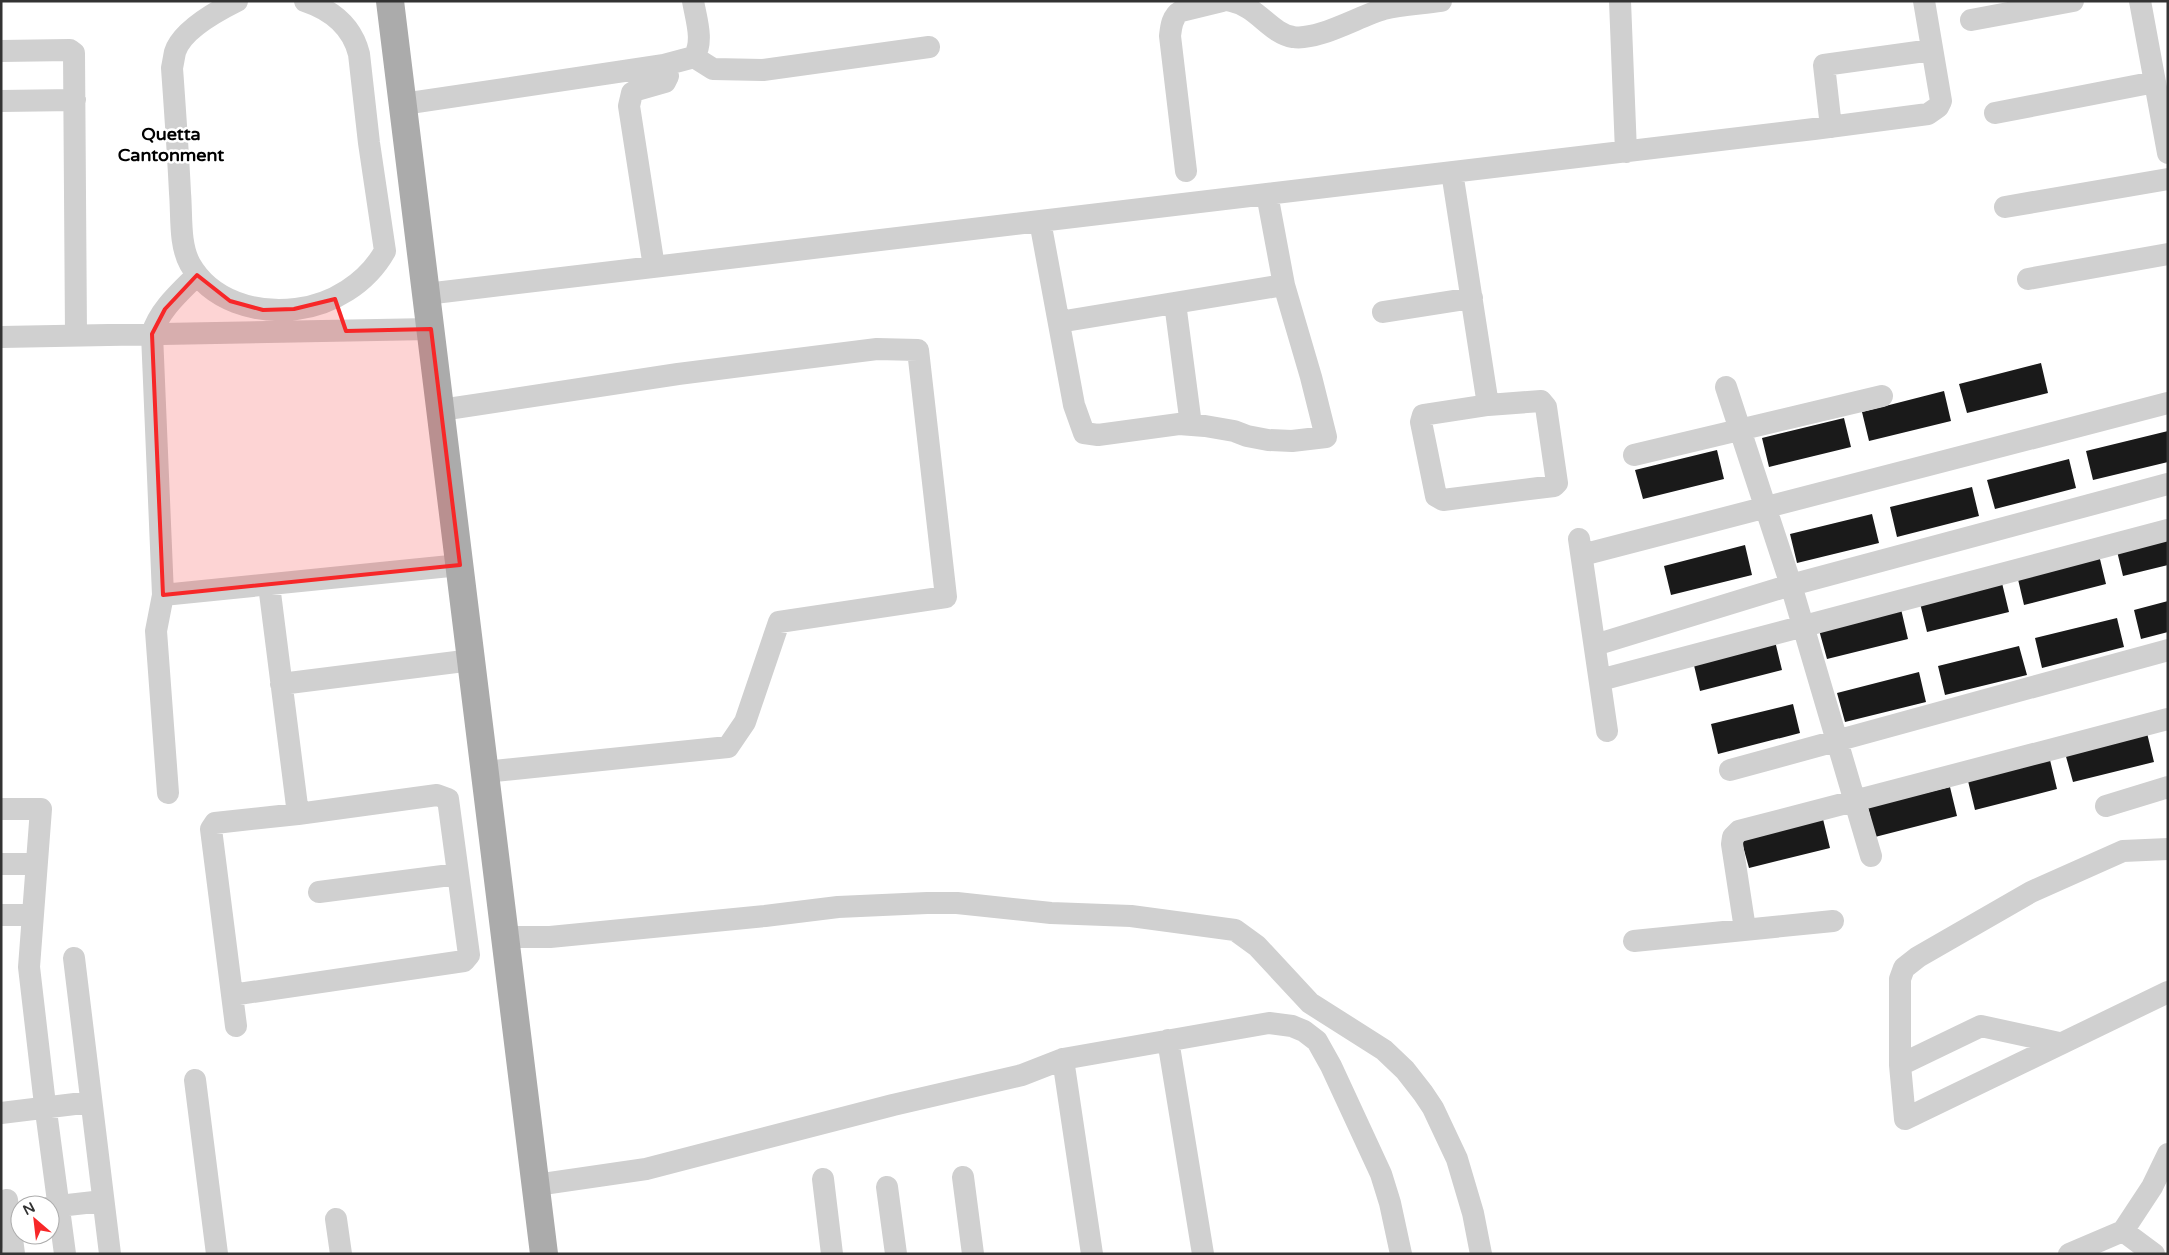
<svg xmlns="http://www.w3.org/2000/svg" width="2169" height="1255" viewBox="0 0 2169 1255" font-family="'Varela Round',sans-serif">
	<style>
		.building { fill: #1a1a1a }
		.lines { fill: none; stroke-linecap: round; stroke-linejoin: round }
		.minor { stroke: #d0d0d0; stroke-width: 22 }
		.major { stroke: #ababab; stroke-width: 28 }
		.marked { fill: #f72728; fill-opacity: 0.2; stroke: #f72728; stroke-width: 4; stroke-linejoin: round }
		.labels { text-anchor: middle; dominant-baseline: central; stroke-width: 5; stroke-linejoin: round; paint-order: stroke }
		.district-label { font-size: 18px; font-weight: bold; fill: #000; stroke: #fff }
	</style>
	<rect width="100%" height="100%" fill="#fff"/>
	<path class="building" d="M2041,363L2048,393L1967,413L1959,384Z
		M1944,391L1951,421L1869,441L1862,412Z
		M1844,418L1851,447L1769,467L1762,438Z
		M2168,431V462L2093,480L2086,451Z
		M1717,450L1724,479L1643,499L1635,470Z
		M2069,459L2076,488L1995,509L1987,480Z
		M1972,487L1979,516L1897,537L1890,507Z
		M1872,514L1879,543L1797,563L1790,534Z
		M2168,534V565L2123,576L2116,547Z
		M1745,545L1752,575L1671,595L1664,566Z
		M2099,555L2106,584L2024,605L2017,575Z
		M2002,583L2009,612L1927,632L1920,603Z
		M2168,601V632L2141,639L2134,610Z
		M1901,609L1908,639L1827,659L1819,630Z
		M2117,618L2124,647L2042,668L2035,638Z
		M1775,641L1782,670L1700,691L1693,661Z
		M2019,646L2027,675L1945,695L1938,666Z
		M1919,672L1926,702L1845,722L1837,693Z
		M1793,704L1800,733L1718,754L1711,724Z
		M2147,733L2154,762L2073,782L2065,753Z
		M2050,760L2057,789L1975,810L1968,781Z
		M1950,787L1957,816L1875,837L1868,807Z
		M1823,819L1830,848L1749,868L1741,839Z"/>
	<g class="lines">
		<path class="minor" d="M237,1C217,11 182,30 175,52C174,57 173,63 172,68C175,110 178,151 180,193C182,215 179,244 190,264C211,301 256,314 296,309C332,305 367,283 385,251L369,143L359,54C352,26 332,10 305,1
			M1231,1C1257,6 1271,34 1293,37C1318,41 1359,16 1384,9C1401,4 1422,4 1441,1
			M1620,1L1626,152
			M2140,1L2168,153
			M1971,20L2073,1
			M1,51L70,50L74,53L76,335
			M694,57L713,69L763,70L929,47
			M1,101L75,100
			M403,104L664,65L694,57C704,41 696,19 693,1
			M1995,113L2155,82
			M1831,127L1824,65L1932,50
			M1186,171L1170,36C1171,27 1172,16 1181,11L1222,1
			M1452,172L1488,405
			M2005,207L2168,179
			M1040,221L1074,405L1084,433L1098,435L1179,424L1205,426L1234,431L1247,436L1268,440L1292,441L1326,437L1311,377L1284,285L1267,194
			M654,267L629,106L632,93L637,90L665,82L668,76L664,65
			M2028,279L2168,254
			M426,294L1814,129L1928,114L1938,107L1941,101L1924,1
			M1175,303L1191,425
			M1383,312L1472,298
			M1059,322L1284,285
			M1,337L431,329
			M1726,387L1791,585L1871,856
			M1541,401L1546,407L1557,483L1554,486L1443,500L1436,496L1421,422L1423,415L1488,405Z
			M441,410L678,374L877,349L918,350L946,597L779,622L745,722L728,747L485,772
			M1634,455L1882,396
			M1579,539L1607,731
			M1582,555L2168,403
			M269,585L298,814
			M163,595L460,565
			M1595,645L1791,585L2168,484
			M1600,680L2168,530
			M281,684L472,660
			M1730,770L2168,650
			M168,793L156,631L163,595L152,334C159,310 180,292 197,275
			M2106,806L2168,787
			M1,809H41L29,967L44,1096L65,1254
			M2168,849L2123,851L2031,892L1918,957L1904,968L1900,979V1065L1905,1119L2168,992
			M1,864H36
			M319,892L458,874
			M1,915H32
			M1745,929L1732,844L1733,837L1739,831L2168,719
			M506,937H550L765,916L838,907L927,903H957L1051,913L1131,916L1235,930L1257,946L1310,1003L1384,1050L1405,1070L1423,1093L1433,1108L1457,1159L1473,1213L1481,1254
			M1634,941L1833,921
			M74,958L110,1254
			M232,995L464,961L469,955L448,799L437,795L298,814L215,823L211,829L236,1026
			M1168,1040L1203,1254
			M1063,1059L1092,1254
			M1900,1065L1981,1026L2059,1043
			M195,1080L217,1254
			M1,1113L91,1102
			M963,1177L973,1254
			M823,1179L832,1254
			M536,1185L646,1169L893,1105L1022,1075L1063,1059L1269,1023L1292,1026L1304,1031L1317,1041L1331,1066L1381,1174L1390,1203L1401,1254
			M887,1187L896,1254
			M7,1200L14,1254
			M50,1207L103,1201
			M336,1219L341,1254
			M2069,1254L2123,1231
			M2154,1254L2123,1231L2152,1187L2168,1154"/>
		<path class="major" d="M390,1L544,1254"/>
	</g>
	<path class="marked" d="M197,275L230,301L263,310L294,309L335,299L346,331L431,329L460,565L163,595L152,334L165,309Z"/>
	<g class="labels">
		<g class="district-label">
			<text x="171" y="134">Quetta<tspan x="171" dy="21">Cantonment</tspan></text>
		</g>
	</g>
	<rect width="2169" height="1255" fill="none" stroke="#333333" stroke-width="5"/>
	<g transform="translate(35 1220) rotate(332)"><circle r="24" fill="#ffffff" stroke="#adadad"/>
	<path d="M0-4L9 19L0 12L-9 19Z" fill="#f72728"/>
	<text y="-8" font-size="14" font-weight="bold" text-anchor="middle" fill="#333333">N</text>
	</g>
</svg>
